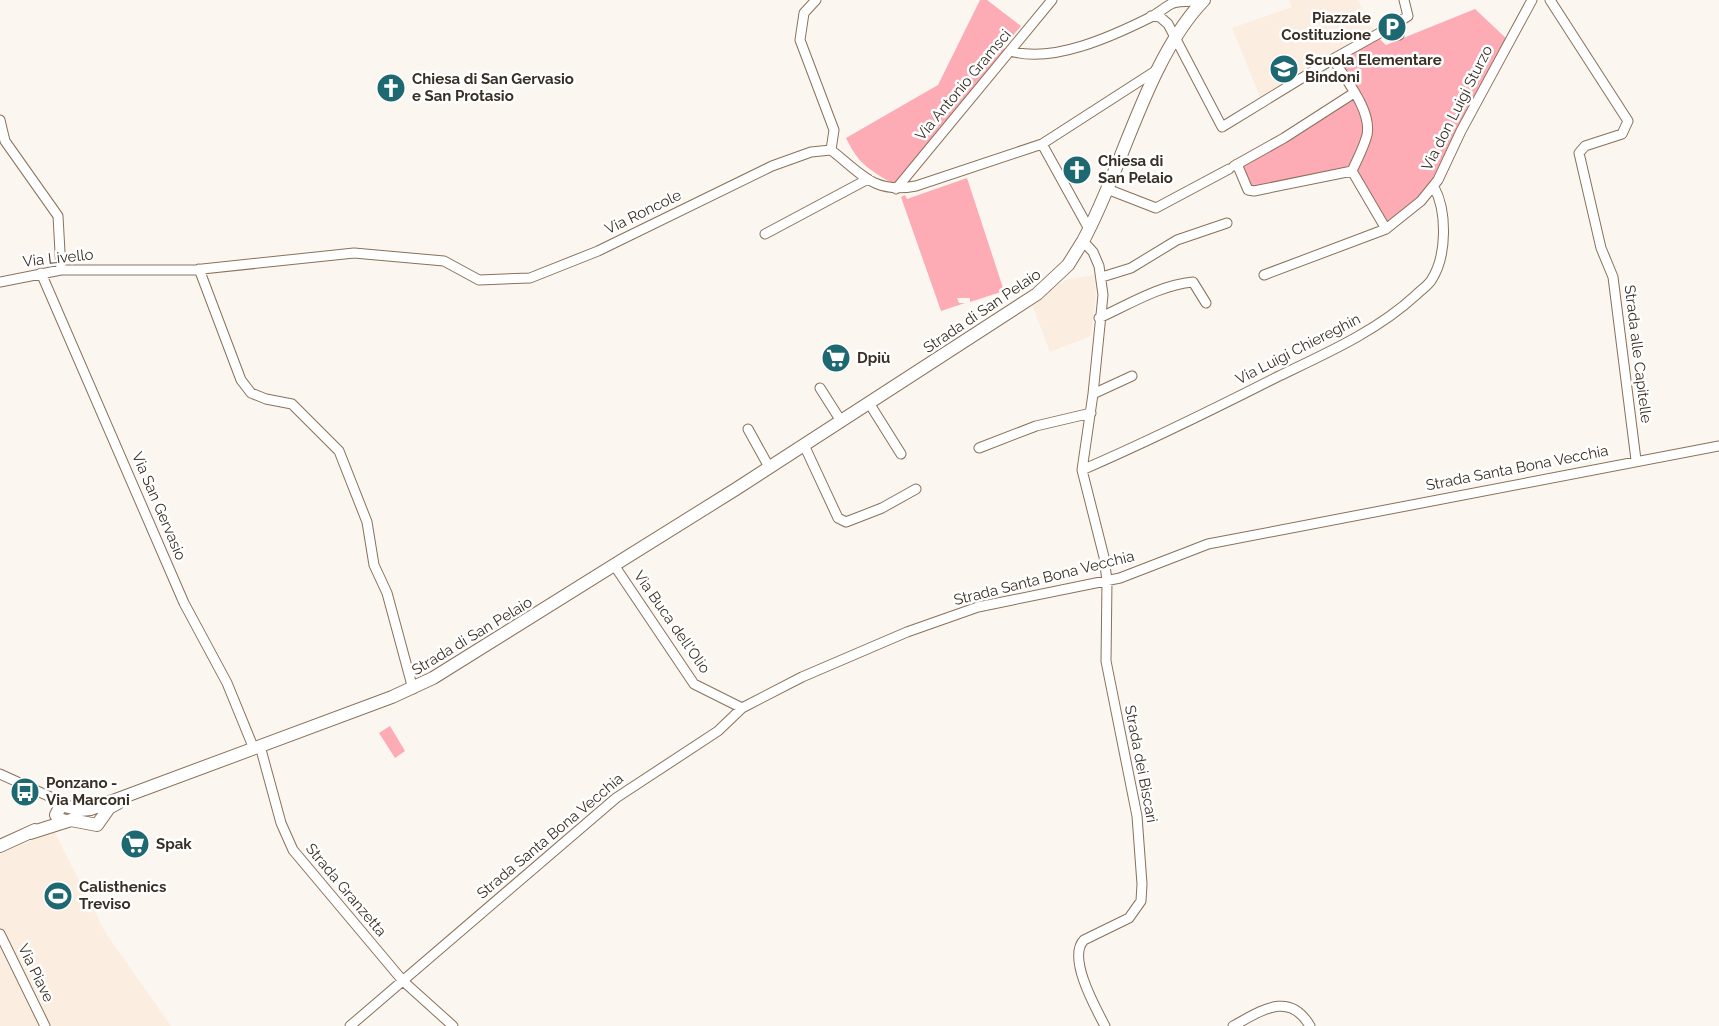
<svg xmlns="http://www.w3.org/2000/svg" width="1719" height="1026" viewBox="0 0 1719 1026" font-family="Raleway,sans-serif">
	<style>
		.built { fill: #fbede0 }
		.green { fill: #fdabb5 }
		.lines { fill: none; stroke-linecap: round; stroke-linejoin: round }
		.minor-casing { stroke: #8a7159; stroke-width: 11 }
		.major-casing { stroke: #8a7159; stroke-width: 14 }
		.minor { stroke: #fff; stroke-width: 9 }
		.major { stroke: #fff; stroke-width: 12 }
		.labels { text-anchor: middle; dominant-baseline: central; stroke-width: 5; stroke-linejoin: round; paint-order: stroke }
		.poi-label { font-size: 15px; font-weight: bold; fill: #392f24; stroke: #fff; text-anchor: start }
		.street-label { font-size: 15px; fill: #392f24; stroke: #fff }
	</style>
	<rect width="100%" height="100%" fill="#fbf6f0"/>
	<path class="built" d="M1289,0H1358L1376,36L1262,102L1232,28L1292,7Z
		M1094,275L1096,291L1091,336L1050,352L1032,304L1065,280Z
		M54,831L105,932L171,1026H0V854Z"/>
	<path class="green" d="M980,0H987L1021,26L1011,38L1004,34L997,41L1005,49L897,181L893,184C869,169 859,165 846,138L938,85Z
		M1475,9L1509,41L1438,180L1386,229L1352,171L1248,190L1237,164L1352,94L1333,59L1376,36L1386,45Z
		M967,178L1004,291L970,302V298H957L959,303H965L941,311L901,197L905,195L907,199Z
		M390,726L405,751L395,758L379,733Z"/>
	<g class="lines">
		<g class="minor-casing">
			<path id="minor" d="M816,0L804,13L800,40L834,130L831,150
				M1550,0L1628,121L1622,134L1585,146L1579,153L1601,248L1613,277L1636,460
				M1151,16L1160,17L1168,24L1222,127L1333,59L1394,25
				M1399,35L1394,25L1408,16L1404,0
				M1011,51C1052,64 1113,36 1151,17C1158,13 1164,8 1171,4C1180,0 1193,2 1203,1
				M1333,59C1345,79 1372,110 1367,135C1364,147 1357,160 1352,171L1386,229
				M0,120L5,141L58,216L61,270
				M1042,144L1089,229
				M1237,164L1248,190L1254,191L1352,171
				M1234,166L1284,138L1354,93
				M896,189L1052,0
				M1107,189L1156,208L1229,169
				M765,234L868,179
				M1083,241L1093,252L1099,266L1103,295L1093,394L1082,470L1104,557L1107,581L1106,661L1137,816L1142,884L1141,901L1129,918L1084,940C1067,957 1095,1007 1105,1026
				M199,269L241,380L251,393L266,399L292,404L339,451L367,522L374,565L387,593L413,689
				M41,273L184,603L227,683L254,749
				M1264,275L1386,229L1421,201L1438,180L1461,131L1532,0
				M1102,277L1131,268L1177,240L1227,223
				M0,282L61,270H193L354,253L444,261L479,280L530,278L598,251L772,166L811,152L831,150C863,175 874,194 916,186L1042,144L1160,68
				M1099,318C1128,305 1160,285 1193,282L1206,303
				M820,388L841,421
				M1093,394L1132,376
				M869,403L901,454
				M748,429L769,467
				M804,445L838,518L846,522L882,508L916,489
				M979,448L1036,426L1091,413
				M1082,470C1149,441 1214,409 1279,376C1327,353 1377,331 1416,295C1421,290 1429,285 1432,279C1447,255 1447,211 1434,187
				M614,565L694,684L742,708
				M260,746L281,823L293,850L403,981L453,1026
				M0,774L66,804
				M0,934L45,1026
				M350,1026L616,798L718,731L742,708L802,677L907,632L978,607L1120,578L1208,544L1719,446
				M1233,1026C1261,1011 1289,990 1310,1026"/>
		</g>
		<g class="major-casing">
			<path id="major" d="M66,821L59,819L56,815L61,805L80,810L91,809L392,697L433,678L736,489L1037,294L1068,265L1083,241C1123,168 1147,59 1204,0
				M30,833L71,820L97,825L109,808L118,803
				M0,846L35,830"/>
		</g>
		<use href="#minor" class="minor"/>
		<use href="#major" class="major"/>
	</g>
	<defs>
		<g id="parking-disc" transform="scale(1.5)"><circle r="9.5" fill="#1d6871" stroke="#fff"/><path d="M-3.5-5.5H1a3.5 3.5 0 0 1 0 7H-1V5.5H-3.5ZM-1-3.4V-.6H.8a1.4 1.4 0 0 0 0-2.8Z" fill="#fff"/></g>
		<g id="school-disc" transform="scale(1.5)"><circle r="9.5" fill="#1d6871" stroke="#fff"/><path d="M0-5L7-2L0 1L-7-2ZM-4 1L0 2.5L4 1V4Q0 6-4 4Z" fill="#fff"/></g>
		<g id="church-disc" transform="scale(1.5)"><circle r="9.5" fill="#1d6871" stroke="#fff"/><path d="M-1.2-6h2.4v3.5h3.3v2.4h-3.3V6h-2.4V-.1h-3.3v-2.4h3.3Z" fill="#fff"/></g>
		<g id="supermarket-disc" transform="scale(1.5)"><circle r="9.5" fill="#1d6871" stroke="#fff"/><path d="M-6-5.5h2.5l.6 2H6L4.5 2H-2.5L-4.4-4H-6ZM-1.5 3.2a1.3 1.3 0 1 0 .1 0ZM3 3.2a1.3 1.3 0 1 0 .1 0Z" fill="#fff"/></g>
		<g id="bus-disc" transform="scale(1.5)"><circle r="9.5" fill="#1d6871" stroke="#fff"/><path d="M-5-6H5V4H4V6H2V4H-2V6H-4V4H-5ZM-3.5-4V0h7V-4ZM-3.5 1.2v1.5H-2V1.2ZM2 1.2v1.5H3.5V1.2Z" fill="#fff"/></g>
		<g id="stadium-disc" transform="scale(1.5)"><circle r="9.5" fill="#1d6871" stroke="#fff"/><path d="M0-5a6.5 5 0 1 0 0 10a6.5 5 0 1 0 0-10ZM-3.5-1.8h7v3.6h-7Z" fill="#fff"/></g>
	</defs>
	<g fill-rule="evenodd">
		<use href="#parking-disc" x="1392" y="27"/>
		<use href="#school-disc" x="1284" y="69"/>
		<use href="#church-disc" x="391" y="88"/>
		<use href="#church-disc" x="1077" y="170"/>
		<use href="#supermarket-disc" x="836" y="358"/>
		<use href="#bus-disc" x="25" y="792"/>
		<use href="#supermarket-disc" x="135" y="844"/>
		<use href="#stadium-disc" x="58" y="896"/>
	</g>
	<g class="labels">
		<g class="poi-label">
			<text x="1371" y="18" text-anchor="end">Piazzale<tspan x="1371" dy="17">Costituzione</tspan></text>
			<text x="1305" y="60">Scuola Elementare<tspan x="1305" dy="17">Bindoni</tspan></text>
			<text x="412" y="79">Chiesa di San Gervasio<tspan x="412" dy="17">e San Protasio</tspan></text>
			<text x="1098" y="161">Chiesa di<tspan x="1098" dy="17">San Pelaio</tspan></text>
			<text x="857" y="358">Dpiù</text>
			<text x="46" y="783">Ponzano -<tspan x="46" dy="17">Via Marconi</tspan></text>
			<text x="156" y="844">Spak</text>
			<text x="79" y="887">Calisthenics<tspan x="79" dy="17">Treviso</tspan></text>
		</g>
		<g class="street-label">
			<text transform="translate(963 85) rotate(-50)">Via Antonio Gramsci</text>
			<text transform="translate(1457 108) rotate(-63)">Via don Luigi Sturzo</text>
			<text transform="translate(643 212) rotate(-26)">Via Roncole</text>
			<text transform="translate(58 258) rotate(-6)">Via Livello</text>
			<text transform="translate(982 311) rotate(-34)">Strada di San Pelaio</text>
			<text transform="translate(1298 349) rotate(-27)">Via Luigi Chiereghin</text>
			<text transform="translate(1638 354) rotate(83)">Strada alle Capitelle</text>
			<text transform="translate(1517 468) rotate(-11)">Strada Santa Bona Vecchia</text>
			<text transform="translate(159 506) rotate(67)">Via San Gervasio</text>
			<text transform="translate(1044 578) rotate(-14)">Strada Santa Bona Vecchia</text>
			<text transform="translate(672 622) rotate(55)">Via Buca dell'Olio</text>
			<text transform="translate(472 636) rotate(-31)">Strada di San Pelaio</text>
			<text transform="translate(1141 764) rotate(79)">Strada dei Biscari</text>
			<text transform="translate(550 836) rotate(-40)">Strada Santa Bona Vecchia</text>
			<text transform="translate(346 890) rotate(50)">Strada Granzetta</text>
			<text transform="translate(36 973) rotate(64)">Via Piave</text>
		</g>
	</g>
</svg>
